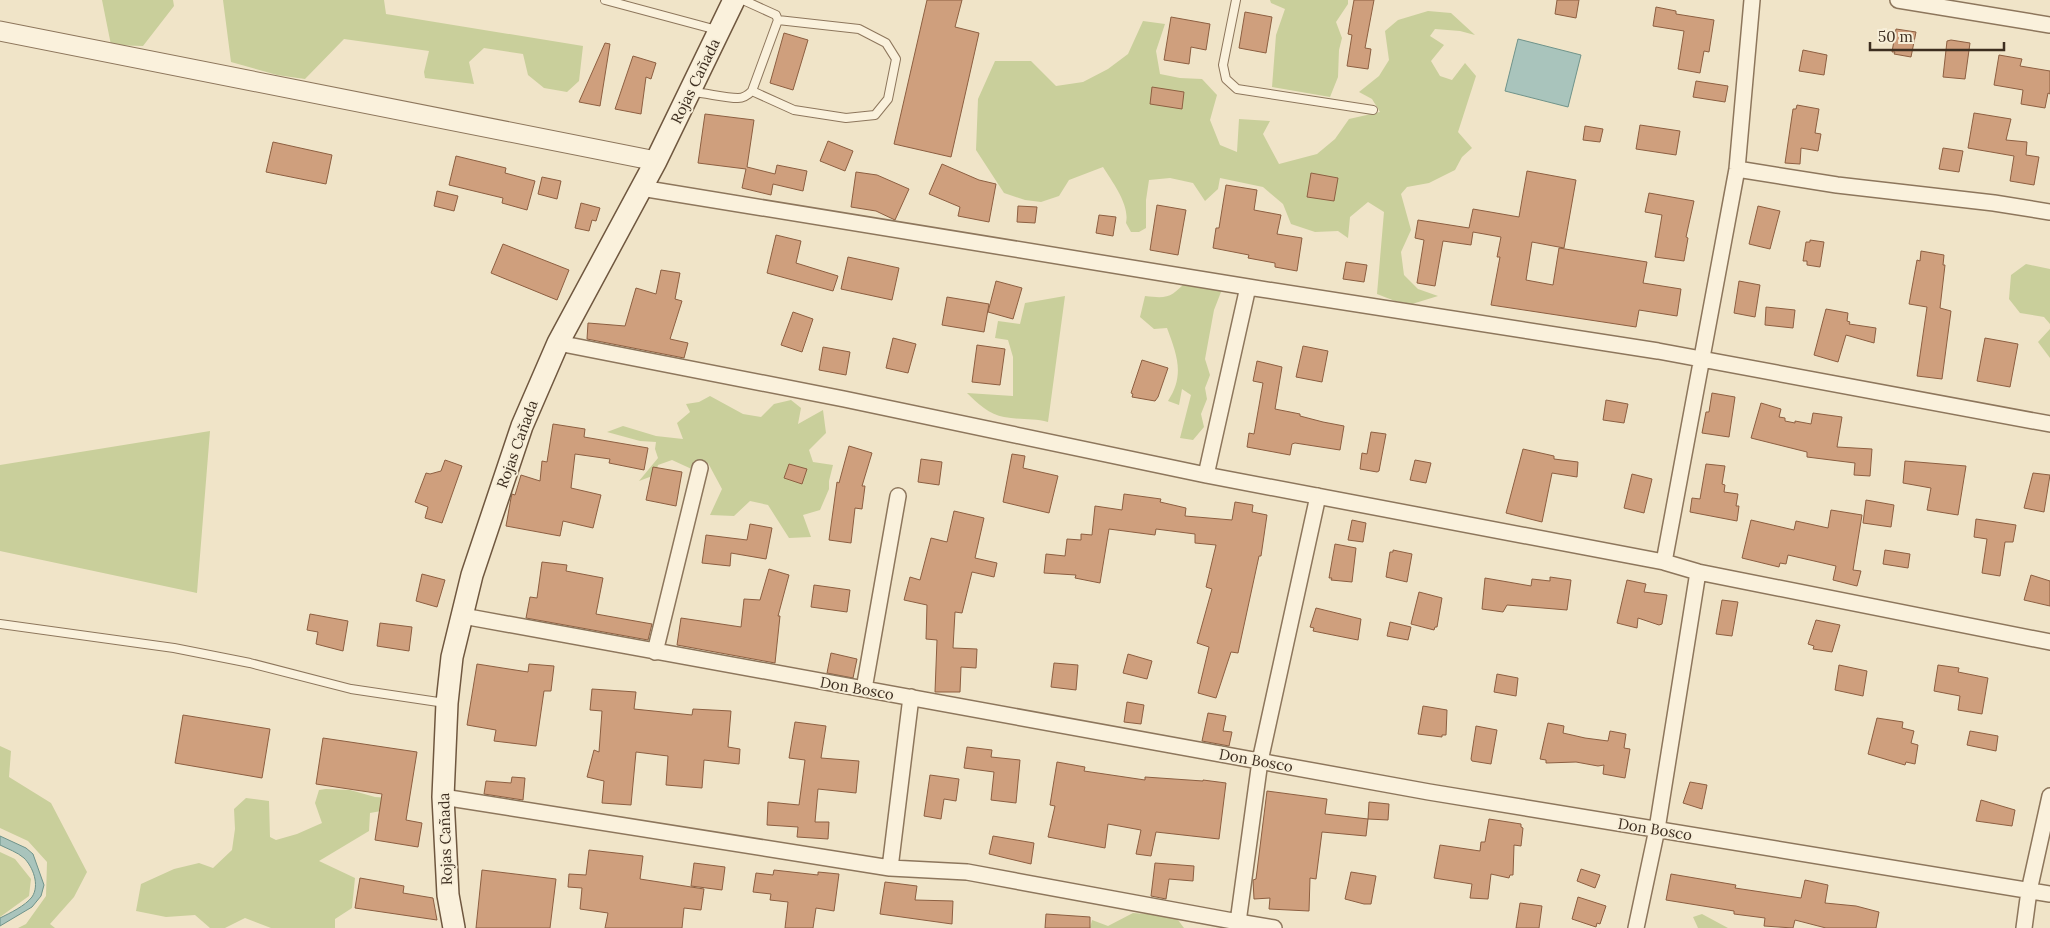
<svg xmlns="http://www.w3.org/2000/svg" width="2050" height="928" viewBox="0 0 2050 928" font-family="Lora,serif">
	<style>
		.green { fill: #c9cf9b }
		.water { fill: #a9c4bc; stroke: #6f938a }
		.building { fill: #cf9f7d; stroke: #8d5f41 }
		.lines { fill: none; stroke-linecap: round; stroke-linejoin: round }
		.service-casing { stroke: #8d765c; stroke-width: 10 }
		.minor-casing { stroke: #8d765c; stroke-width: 18 }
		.tertiary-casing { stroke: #8d765c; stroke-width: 21 }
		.secondary-casing { stroke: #6f573f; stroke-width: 24 }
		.service { stroke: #faf1dc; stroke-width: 8 }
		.minor { stroke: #faf1dc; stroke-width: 15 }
		.tertiary { stroke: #faf1dc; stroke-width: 19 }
		.secondary { stroke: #faf1dc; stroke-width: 21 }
		.labels { text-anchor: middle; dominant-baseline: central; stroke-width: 4; stroke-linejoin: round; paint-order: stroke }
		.street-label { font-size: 15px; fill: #3d2e20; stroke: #f7eed8 }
	</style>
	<rect width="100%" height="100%" fill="#f0e4c8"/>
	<path class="green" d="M102,0H173L174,6L143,46L111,45Z
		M223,0H384L386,14L583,46L579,81L567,92L544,88L528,75L523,54L484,48L469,62L474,84L425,78L424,72L429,51L344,39L305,79L277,75L231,62Z
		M1270,0H1348V4L1336,22L1342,38L1339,50L1338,77L1330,97L1272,87L1276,35L1285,9L1271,3Z
		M1428,11L1451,13L1475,35L1460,31L1435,29L1430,36L1444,45L1431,61L1440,76L1452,80L1465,63L1476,76L1458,132L1472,148L1462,157L1455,170L1429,183L1407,187L1401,194L1411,230L1401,252L1404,275L1418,289L1438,296L1412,304L1395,301L1377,294L1384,212L1368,202L1350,217L1348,238L1338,231L1315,232L1291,224L1283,204L1263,187L1220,178L1218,189L1205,201L1193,183L1170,178L1149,180L1146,200V228L1139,232H1131L1126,223C1130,205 1113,183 1103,167L1069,180L1059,196L1041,202L1025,200L1004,193L976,150L978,99L995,61H1031L1056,86L1083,82L1108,69L1128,54L1143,21L1165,24L1156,51L1160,74L1180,78L1202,79L1217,95L1210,120L1220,145L1237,152L1239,119L1270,121L1263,134L1279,164L1317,154L1335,139L1349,119L1380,112L1372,99L1359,92L1379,76L1389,60L1385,31L1398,20Z
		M2026,264L2050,269V324L2044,317L2020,313L2009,299L2011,275Z
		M1188,280H1219L1221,292L1214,310L1205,359L1210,375L1205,388L1207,399L1201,414L1204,427L1193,440L1180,438L1191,395L1182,389L1179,405L1168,401C1185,375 1177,355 1167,328L1154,329L1140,317L1145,296C1169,299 1171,297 1188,280Z
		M1065,296L1048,422C1034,418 1019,420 1004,417C990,415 977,403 967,393L1013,396V357L1008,340L995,338L998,321L1020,324L1025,303Z
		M2050,329V358L2038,342Z
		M710,396L743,414L761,417L774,404L791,400L801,408L798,424L823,410L826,433L809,450L813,462L833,465L829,481V489L820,510L803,515L811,537L789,538L768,505L750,501L734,516L710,515L722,489L708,463L696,464V471L672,460L658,465L655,475L639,481L658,458L655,449L656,442L640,441L607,432L623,426L656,436L683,439L677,423L690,412L686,404L699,402Z
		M210,431L197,593L0,551V465Z
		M0,746L11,751L9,777L51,803L87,872L74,897L50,924L55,928H18L26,924L46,896L47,862L28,841L0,828Z
		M326,789L350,790L375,797L391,798L392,809L370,813L369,831L319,861L355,878L352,908L335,919V928H271L245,918L225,928H210L195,915L166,917L136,911L141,884L174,869L199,863L213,868L232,850L235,829L234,809L246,798L269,801L270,837L276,840L297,834L322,823L315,803L319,790Z
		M0,852L15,859L31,879L29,896L0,917Z
		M1133,913L1175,916L1184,928H1090L1092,920L1108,926Z
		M1702,914L1728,928H1698L1693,917Z"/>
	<path class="water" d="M1518,39L1581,55L1568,107L1505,91Z
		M0,836L26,848L33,854L44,885L41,896L32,907L0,926V918C10,913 25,906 32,897C40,885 33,867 24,858C17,852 8,849 0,845Z"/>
	<path class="building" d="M927,0H962L955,27L979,33L951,157L894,144Z
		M1354,0H1374L1365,48L1371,49L1368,69L1347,66L1352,35L1348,34Z
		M1557,0H1579L1576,18L1555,14Z
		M1656,7L1676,11V14L1714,20L1709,52L1704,51L1700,73L1678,69L1684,31L1653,26Z
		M1245,12L1272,17L1266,53L1239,48Z
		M1171,17L1210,24L1206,50L1191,47L1189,64L1164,60Z
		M1896,29L1916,32L1911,57L1894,54L1895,52H1892Z
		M784,33L808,40L793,90L770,83Z
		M1951,40L1970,43L1965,79L1943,77L1947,41Z
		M605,43L610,44L600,106L579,102Z
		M1803,50L1827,55L1824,75L1799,71Z
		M1999,55L2022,59L2020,66L2050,71V94L2048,93L2045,108L2021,104L2023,90L1994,85Z
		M633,56L656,63L651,79L646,77L641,114L615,109Z
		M1696,81L1728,86L1725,102L1693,97Z
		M1152,87L1184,92L1182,109L1150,104Z
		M1797,105L1819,109L1815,133L1821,134L1818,151L1801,148L1800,164L1785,163L1793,109H1796Z
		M1974,113L2011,119L2006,140L2027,142L2026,155L2039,157L2034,185L2010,181L2014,156L1968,148Z
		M705,114L754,120L747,167L775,174L777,165L807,171L803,191L773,184L771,195L742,188L746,169L698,163Z
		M1640,125L1680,131L1676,155L1636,149Z
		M1585,126L1603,129L1600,142L1583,140Z
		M828,141L853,151L845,171L820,161Z
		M273,142L332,155L326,184L266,172Z
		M1943,148L1963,151L1959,172L1939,169Z
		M456,156L506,168L505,173L535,181L527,210L502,203L503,198L449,185Z
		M942,164L979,180L996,184L989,222L958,216L960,207L929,194Z
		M1527,171L1576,180L1564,248L1532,242L1526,280L1553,285L1559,248L1647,262L1643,283L1681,289L1677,316L1639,310L1636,327L1491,305L1500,257H1497L1501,237L1473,232L1471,245L1443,241L1435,286L1417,283L1424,240L1415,238L1418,220L1469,228L1473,209L1519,217Z
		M856,172L877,175L909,189L895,220L876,211L851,207Z
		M1311,173L1338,178L1334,201L1307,197Z
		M542,177L561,181L557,199L538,194Z
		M1226,185L1257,190L1254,210L1281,215L1277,234L1302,238L1297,271L1275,267V263L1248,258L1249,255L1213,248L1216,228H1219Z
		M437,191L458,196L454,211L434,206Z
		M1649,193L1694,201L1686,237L1688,238L1684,261L1655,257L1662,215L1645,212Z
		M581,203L600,208L596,221L592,220L589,231L575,228Z
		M1157,205L1186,210L1178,255L1150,250Z
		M1018,206L1037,207L1035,223L1017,222Z
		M1758,206L1780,211L1770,249L1749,244Z
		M1099,215L1116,217L1113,236L1096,233Z
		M776,235L801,241L796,263L838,276L833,291L767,273Z
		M1810,240L1824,242L1820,267L1807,265V261H1803L1806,242H1810Z
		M503,244L569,270L557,300L491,273Z
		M1921,251L1944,255L1943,265H1945L1940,308L1951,311L1942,379L1917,376L1927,307L1909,304L1917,260L1920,261Z
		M848,257L899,268L892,300L841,289Z
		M1346,262L1367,265L1364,282L1343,279Z
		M661,270L680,273L675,299L682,301L670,339L688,343L684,358L587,339L588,323L625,326L636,288L656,294Z
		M996,281L1022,288L1013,319L988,312Z
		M1739,281L1760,285L1755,317L1734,313Z
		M947,297L989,304L984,332L942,325Z
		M1766,307L1795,310L1793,328L1765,325Z
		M1826,309L1848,313L1847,321L1850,322L1849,324L1876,328L1874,343L1846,335L1838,362L1814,355Z
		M793,312L813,319L802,352L781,345Z
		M893,338L916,344L908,373L886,368Z
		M1985,338L2018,344L2010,387L1977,381Z
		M977,345L1005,349L1000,385L972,382Z
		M1303,346L1328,351L1322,382L1296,377Z
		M823,347L850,352L846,375L819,370Z
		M1142,360L1168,368L1158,397L1155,401L1132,397L1133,394L1131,393Z
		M1257,361L1282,367L1275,409L1300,414V416L1323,422L1344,426L1340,450L1295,443L1292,444L1290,455L1247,447L1249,433L1254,434L1263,383L1253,381Z
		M1712,393L1735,397L1729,437L1702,433L1706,412H1709Z
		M1606,400L1628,404L1624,423L1603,420Z
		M1761,403L1781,409L1779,417L1785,418V421L1795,423V421L1811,424L1813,413L1842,417L1837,447L1872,449L1870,476L1854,475L1855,463L1807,457V452L1751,438Z
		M553,424L585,429L584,437L648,448L644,470L609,463L610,459L575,454L571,488L601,495L593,528L563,521L560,536L506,526L511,498L512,494L515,495L521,475L540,481L542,461L547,462Z
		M1371,432L1386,434L1379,471L1377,472L1360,469L1362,453L1367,454Z
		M849,446L872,453L862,486H865L862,509L855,508L851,543L829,540L837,482L839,483Z
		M1523,449L1554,456V459L1578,462L1577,477L1552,473L1542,522L1506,513Z
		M1012,454L1025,456L1023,468L1058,476L1049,513L1003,502Z
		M921,459L942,462L939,485L918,482Z
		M445,460L462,466L442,523L425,518L428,507L415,502L426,473L430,474L441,471Z
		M1415,460L1431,463L1426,483L1410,480Z
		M1905,461L1966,466L1958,515L1927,510L1931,488L1903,483Z
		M789,464L807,469L802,484L784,478Z
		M1706,464L1725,466L1722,484L1725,485L1724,492L1738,494L1736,506H1739L1737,521L1690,512L1692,498L1700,499Z
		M653,467L682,472L676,506L646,500Z
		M2033,473L2050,475L2044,512L2024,508Z
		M1632,474L1652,479L1644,513L1624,508Z
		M1124,494L1161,499L1160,502L1186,508L1185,516L1232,520L1235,502L1253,505L1252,512L1267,515L1261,556H1259L1238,653L1231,652L1216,698L1198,693L1209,647L1197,643L1212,589L1206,587L1216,545L1195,543V534L1156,529L1155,535L1109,529L1100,583L1075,578L1076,575L1044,573L1046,554L1065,556L1067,539L1081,540V534L1092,535L1095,506L1122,510Z
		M1866,500L1894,505L1891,527L1863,523Z
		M1831,510L1862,515L1853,570L1861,571L1857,586L1833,580L1836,566L1788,555L1786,564L1780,563L1779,567L1742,558L1751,520L1794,530L1796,521L1828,528Z
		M954,511L984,518L975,558L997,563L994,577L972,572L962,613L955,612L953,648L977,649L976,668L961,667L960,692H935L937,640L926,639L927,605L904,600L910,577L920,580L931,538L947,542Z
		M1976,519L2016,525L2013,542H2005L2000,576L1982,573L1987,539L1974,537Z
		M1352,520L1366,523L1363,542L1348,540Z
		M750,524L772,528L766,559L731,553L730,566L702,563L706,535L747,540Z
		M1335,544L1356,548L1352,582L1331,580L1332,578H1329Z
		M1393,550L1412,554L1407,582L1386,577L1390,552H1393Z
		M1885,550L1910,554L1908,568L1883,564Z
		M542,562L567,565L566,571L603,578L596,614L652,624L648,640L526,618L530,597L537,598Z
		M769,569L789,575L778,616H780L775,663L677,645L681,618L741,627L744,599L760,600Z
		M422,574L445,580L437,607L416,601Z
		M2031,575L2050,581V606L2024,600Z
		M1550,577L1571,580L1567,610L1507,605L1503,612L1482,609L1485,578L1531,586L1532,579L1550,581Z
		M1627,580L1646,584L1644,592L1667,595L1662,624L1659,625L1638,618L1637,628L1617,623Z
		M814,585L850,590L847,612L811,607Z
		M1419,592L1442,598L1437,627H1435L1434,630L1411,624Z
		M1722,600L1738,602L1732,636L1716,634Z
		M1316,608L1361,619L1358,640L1313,631L1314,628L1310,627Z
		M310,614L348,621L343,651L316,644L318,632L307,630Z
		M1816,620L1840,625L1832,652L1813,649L1814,646L1808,644Z
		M1390,622L1411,627L1408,640L1387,636Z
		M380,623L412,627L409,651L377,646Z
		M831,653L857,659L853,678L827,673Z
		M1128,654L1152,661L1147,679L1123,673Z
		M1054,663L1078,665L1076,690L1051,687Z
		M477,664L528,672L529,664L554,666L551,691H544L536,746L494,741L496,730L467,725Z
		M1839,665L1867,671L1863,696L1835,690Z
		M1938,665L1959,668L1958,672L1988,678L1982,714L1958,710L1960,696L1934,691Z
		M1497,674L1518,678L1516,696L1494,692Z
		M592,689L636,692L634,709L692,715L693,709L731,711L728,747L740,749L739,764L704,760L702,788L666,785L668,756L636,752L631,805L602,803L604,781L587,777L594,750L599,752L602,711L590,710Z
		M1127,702L1144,705L1141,724L1124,722Z
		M1423,706L1447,710L1446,735H1442V737L1418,734Z
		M1208,713L1226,716L1223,731L1232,732L1229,746L1202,741Z
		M183,715L270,729L262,778L175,763Z
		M1877,718L1903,722L1902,728L1914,731L1911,743L1918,745L1915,764L1906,762L1905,765L1868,754Z
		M795,722L826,726L821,758L859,761L856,793L818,789L815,822H829L828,839L797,837L798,827L767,825L768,802L799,805L805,760L789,758Z
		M1548,723L1564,726L1563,733L1585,738L1608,741L1610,731L1626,734L1624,748L1630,749L1625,778L1603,774L1604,765L1598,766L1576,762L1546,763V760L1540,759Z
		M1476,726L1497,730L1491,764L1472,761L1471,759Z
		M1970,731L1998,736L1996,751L1967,745Z
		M323,738L417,752L406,820L422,823L418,847L375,840L382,794L316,784Z
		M967,747L992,750L991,757L1020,760L1016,803L991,800L994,772L964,768Z
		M1057,762L1085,767L1084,771L1145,780V777L1203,781V780L1226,783L1219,839L1156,832L1151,856L1136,854L1141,830L1108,824L1105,848L1048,837L1055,806L1050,805Z
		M930,775L959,779L956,801L944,799L941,819L924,816Z
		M512,777L525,778L523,800L484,794L486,781L511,783Z
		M1690,782L1707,785L1702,809L1683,803Z
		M1267,791L1327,799L1325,814L1368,819L1366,836L1322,832L1316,879L1310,878L1309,911L1269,909L1270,898L1254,899L1253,880L1256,879Z
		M1981,800L2015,810L2012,826L1976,821Z
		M1369,802L1389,804L1388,820L1368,819Z
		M1489,819L1521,824V827L1523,828L1521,846L1514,845L1513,875H1510L1509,878L1491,874L1488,899L1470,898L1472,884L1434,878L1440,845L1480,851L1481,842H1485Z
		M993,836L1034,843L1031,864L989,854Z
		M589,850L643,856L640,879L704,889L701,910L684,908L682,928H605L608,913L580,909L582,888L568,887L569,874L586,875Z
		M694,863L725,867L722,890L691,886Z
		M1155,863L1194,866L1193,881L1169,879L1166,899L1151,896Z
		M1581,869L1600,875L1595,888L1577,881Z
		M482,870L556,879L550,928H476Z
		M774,870L818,875V872L839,874L834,911L816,908L813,928H785L788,902L770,900L771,894L753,892L756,873L773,875Z
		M1351,872L1376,876L1371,904H1364L1345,899Z
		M1671,874L1736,885L1735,888L1801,898L1805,880L1828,885L1825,903L1856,906L1879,912L1876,928H1826L1795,920L1793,928L1764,926L1765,918L1734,914V911L1666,900Z
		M360,878L404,886L403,893L433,898L437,920L355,908Z
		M885,882L917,886L915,900L953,901L952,924L880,914Z
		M1578,897L1606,906L1600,924L1597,923L1596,927L1572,919Z
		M1520,903L1542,906L1539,928H1516Z
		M1046,914L1090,917V928H1045Z"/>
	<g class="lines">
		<g class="service-casing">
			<path id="service" d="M605,0L717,30
				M1236,0L1223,65L1226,79L1237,89L1373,110
				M752,91L794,110L846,118L875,115L888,99L896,59L886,43L859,29L778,20
				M692,92C707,93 724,98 738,98C744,98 748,95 752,91L778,20L776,15L743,0
				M0,624L174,648L250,663L351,689L445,703"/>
		</g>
		<g class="minor-casing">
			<path id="minor" d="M1898,0L2050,25
				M1737,169L1837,185L1994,203L2050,212
				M641,188L1248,287L1658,351L2050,424
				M558,343L844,399L1206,475L1664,562L1698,572L2050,642
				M1206,475L1248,287
				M1664,562L1737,169L1752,0
				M463,616L1429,792L2050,894
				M655,652L700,468
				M864,689L898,496
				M443,797L890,868L967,872L1238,922L1260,761L1318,496
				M890,868L911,697
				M1238,922L1274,928
				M1636,928L1657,829L1698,572
				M2024,928L2029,891L2050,796"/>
		</g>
		<g class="tertiary-casing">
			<path id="tertiary" d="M0,31L656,161"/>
		</g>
		<g class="secondary-casing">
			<path id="secondary" d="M454,928L448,895L443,797L447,703L452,657L472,575L522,426L558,343L656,161L734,0"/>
		</g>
		<use href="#service" class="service"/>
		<use href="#minor" class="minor"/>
		<use href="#tertiary" class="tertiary"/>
		<use href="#secondary" class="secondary"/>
	</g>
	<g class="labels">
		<g class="street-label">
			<text transform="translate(695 81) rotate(-64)">Rojas Cañada</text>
			<text transform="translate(517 444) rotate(-70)">Rojas Cañada</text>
			<text transform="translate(857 688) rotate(10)">Don Bosco</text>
			<text transform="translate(1256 760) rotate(10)">Don Bosco</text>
			<text transform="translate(1655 829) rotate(9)">Don Bosco</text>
			<text transform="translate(445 839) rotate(-92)">Rojas Cañada</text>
		</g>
	</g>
	<path d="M1870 42v8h134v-8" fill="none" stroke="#3d2e20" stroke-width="2.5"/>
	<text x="1878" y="42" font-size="15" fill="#3d2e20" stroke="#f7eed8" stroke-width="4" paint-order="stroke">50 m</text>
</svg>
